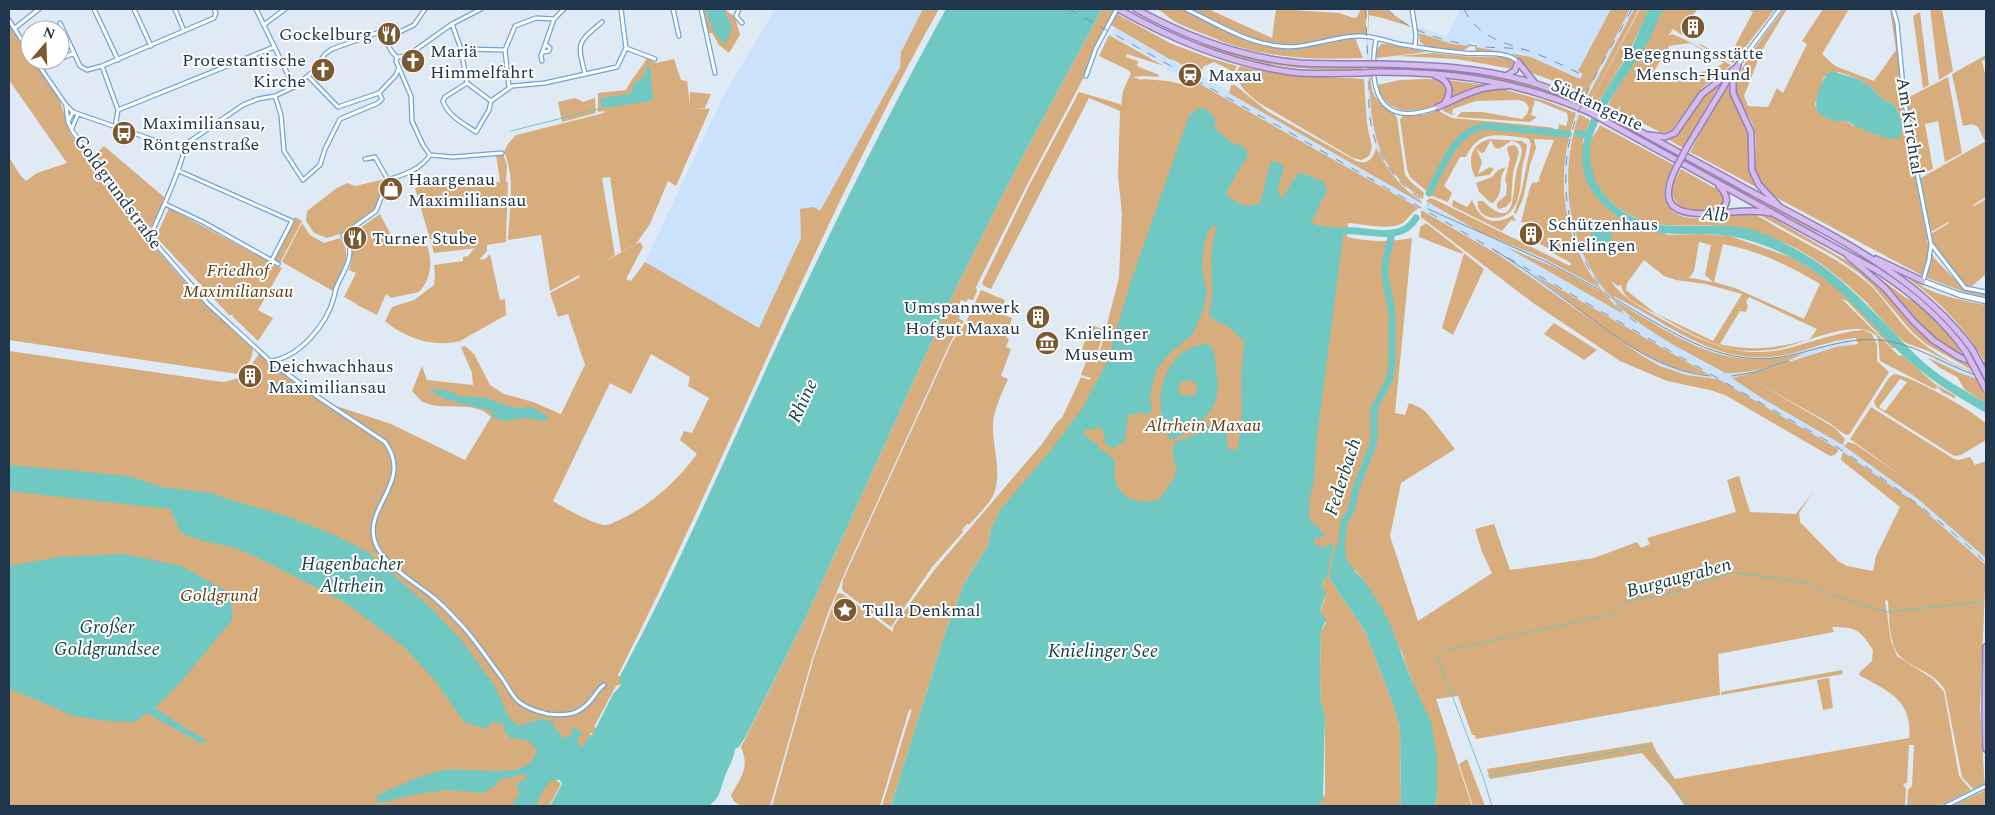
<svg xmlns="http://www.w3.org/2000/svg" width="1995" height="815" viewBox="0 0 1995 815" font-family="Spectral,serif">
	<style>
		.built { fill: #cae2fb; fill-rule: evenodd }
		.green { fill: #d7ad7d; fill-rule: evenodd }
		.water { fill: #6fc8c1; fill-rule: evenodd }
		.lines { fill: none; stroke-linecap: round; stroke-linejoin: round }
		.stream { stroke: #6fc8c1; stroke-width: 1 }
		.river { stroke: #6fc8c1; stroke-width: 7 }
		.minor-casing { stroke: #6fa4d9; stroke-width: 5.5 }
		.secondary-casing { stroke: #6fa4d9; stroke-width: 7 }
		.trunk-casing { stroke: #9081b2; stroke-width: 8 }
		.minor { stroke: #fff; stroke-width: 3 }
		.secondary { stroke: #fff; stroke-width: 4.5 }
		.trunk { stroke: #d7bbee; stroke-width: 5 }
		.tram { stroke: #7e8f9f; stroke-width: 1 }
		.rail { stroke: #7e8f9f; stroke-width: 1; stroke-dasharray: 9 9; stroke-linecap: butt }
		.trunk-bridge-casing { stroke: #9081b2; stroke-width: 8; stroke-linecap: butt }
		.trunk-bridge { stroke: #d7bbee; stroke-width: 5 }
		.labels { text-anchor: middle; dominant-baseline: central; stroke-width: 4; stroke-linejoin: round; paint-order: stroke }
		.poi-label { font-size: 18px; fill: #20364c; stroke: #fff; text-anchor: start }
		.street-label { font-size: 18px; fill: #20364c; stroke: #fff }
		.park-label { font-size: 18px; font-style: italic; fill: #604019; stroke: #fff }
		.water-label { font-size: 19px; font-style: italic; fill: #16403e; stroke: #fff }
	</style>
	<rect width="100%" height="100%" fill="#dfeaf5"/>
	<path class="built" d="M775,9H923L901,52L900,67L820,211L800,209L801,238L759,328L645,262L724,95Z
		M1459,9H1611L1578,71L1583,74L1581,79L1543,62L1519,53L1478,52L1479,45L1472,41L1469,43L1472,44L1470,46L1452,44L1419,33L1421,27L1446,37L1459,14Z
		M1630,9H1634L1587,97L1585,96Z
		M1115,28L1170,60L1172,58L1199,74L1421,203L1419,208L1207,88L1166,69L1167,66L1111,35Z
		M1366,38L1368,39L1372,121L1376,142L1392,171L1397,178L1423,199L1422,202L1396,180L1382,162L1376,148L1369,117Z
		M1576,114L1579,115L1570,145L1567,187L1587,262L1596,277L1613,300V295L1702,346L1735,356L1758,358L1777,356L1851,339L1850,345L1823,351L1773,368L1733,378L1760,397L1843,445L1891,479L1934,512L1985,556L1982,561L1917,504L1839,450L1730,387L1711,378L1686,375L1668,369L1644,357L1499,255L1422,211L1427,202L1478,231L1543,258L1598,286L1575,245L1565,204V157ZM1510,249L1561,270L1599,292L1598,287L1623,314ZM1537,276L1707,372L1710,374L1677,369L1645,354L1613,334ZM1615,301L1689,343L1716,354L1746,360L1784,358L1787,360L1744,373H1725L1653,332L1630,316Z
		M1929,353L1966,370L1986,377V382L1969,377L1943,365L1937,361Z"/>
	<path class="green" d="M703,9H726L727,11L735,17L740,35L729,53L719,45L712,33H709Z
		M923,9H939C818,225 729,456 618,675L620,677L622,684L616,686L594,727L598,729L595,734L591,733L582,749L554,778L561,784L549,806H9V351L222,382C234,380 241,376 253,378L254,373L249,372L247,370L259,354L321,401L391,424L465,460L491,417C474,399 443,412 423,402C419,399 415,394 412,391L422,366L427,380L473,385L472,373L461,347L465,346L474,354L490,385L504,394L533,402L561,414L585,365L568,314L558,317L550,293L580,277L579,275L550,291L541,235L508,240C509,212 516,178 504,152L508,144L516,135L604,113V111L598,112V93L626,90C632,78 640,70 647,58L656,63L674,59L681,80L687,81L690,104V92L711,94L705,108H695L710,109L676,186L668,181L650,224L636,244L621,252L610,177L602,178L615,255L602,263L640,242L643,247L626,279L631,281L645,262L759,328L801,238L800,209L814,207L820,211L900,67L901,52ZM651,354L690,377L688,386L709,398L692,433L684,431L680,440L697,454C676,482 649,507 617,521C614,522 609,525 606,525C596,526 563,507 553,501L610,383L631,394Z
		M1102,9H1115L1094,49L1085,75L1028,183L976,287L977,291L973,300L968,299L966,302L961,300L955,313L960,316L959,319L964,321L951,341L846,570L828,613L812,659L770,806C756,806 735,811 731,795C741,777 750,768 741,747L807,615L957,286L1017,167Z
		M1155,9H1182L1245,39L1275,47L1300,48L1355,38L1363,58C1315,60 1261,58 1216,39C1204,34 1181,26 1171,19C1165,15 1163,11 1155,9Z
		M1191,9H1208L1272,38L1276,9L1339,13L1354,18L1357,17L1361,9H1366V35C1343,33 1321,43 1298,45C1260,47 1225,25 1191,9Z
		M1368,9H1386L1411,27L1386,19L1369,15L1368,35Z
		M1611,9H1630L1585,96L1573,88L1529,72L1517,57L1510,53L1478,52L1475,49V47L1531,57L1580,79L1583,74L1578,71Z
		M1634,9H1639L1595,93L1592,97L1587,98Z
		M1640,9H1649L1631,48L1599,102L1592,99Z
		M1663,9H1697L1682,35L1673,29L1668,36L1672,34L1684,39L1731,65L1702,88L1672,130L1662,133L1619,111L1621,105L1617,110L1608,105L1620,83L1646,45ZM1690,43L1724,63C1704,76 1673,77 1650,78L1669,46Z
		M1748,9H1775L1733,63L1699,45L1700,44L1728,59L1753,12Z
		M1784,9H1787L1762,50L1744,96L1748,106L1768,107L1777,88L1783,93L1807,44L1802,41L1823,9H1849L1822,54L1835,66L1874,81L1896,50L1890,9H1891L1895,25L1907,125L1928,238L1927,241L1934,258L1962,287L1986,293V297L1964,292L1923,276L1779,199C1771,194 1762,186 1758,177C1752,161 1759,144 1754,128C1749,112 1734,100 1736,82C1738,68 1774,23 1784,9ZM1839,72L1858,79L1872,88L1883,100L1895,105L1903,124L1902,133L1862,127L1852,125L1845,120L1833,121L1818,113L1815,104L1824,77Z
		M1930,9H1942L1953,71L1939,80Z
		M1920,12L1929,85L1923,88L1913,16Z
		M1117,14L1172,44L1210,58L1237,66L1234,72L1214,62L1204,66L1199,74L1172,59L1171,60L1111,25Z
		M9,24L30,56V60H33L60,101L70,133L145,236L197,296L253,349C253,358 246,369 238,374L9,340V157L20,175L26,181L37,173L67,163L9,80Z
		M1419,33L1452,44L1470,46L1463,51L1429,48L1420,42Z
		M1109,35L1164,66L1127,54L1126,57L1138,61L1137,66L1159,75L1158,77L1144,76L1133,77L1142,80L1143,79L1168,81L1193,87L1198,83L1419,208C1411,212 1408,220 1401,224C1389,230 1362,224 1348,223L1347,237C1369,242 1390,242 1412,238L1395,413L1405,415L1409,403L1421,408L1426,412L1455,449L1401,483L1390,536L1418,621L1492,573L1482,552L1475,529L1494,524L1510,570L1594,558L1637,542L1641,548L1650,544L1647,538L1736,512L1727,480L1739,476L1750,512L1796,514L1814,491L1799,513L1800,522L1838,561L1847,566L1873,571L1876,556L1900,507L1841,460L1843,452L1917,504L1986,565L1980,709L1986,806H1952L1984,791V785L1973,789L1962,777L1945,690C1935,672 1912,669 1899,655C1889,644 1889,615 1888,601L1885,600L1891,641L1897,656L1933,679L1944,692L1959,776L1971,790L1940,806H1907L1908,790L1912,786L1914,745H1909L1907,783L1903,784L1906,789L1905,806H1685L1670,785L1642,753L1490,779L1487,769L1652,742L1656,751L1675,779L1909,738C1913,700 1888,691 1859,675L1860,672L1872,661L1873,650C1860,630 1857,627 1832,627L1834,632L1718,654L1720,695L1476,739L1475,735H1472L1458,696L1436,699L1472,806H1435L1437,794L1412,681L1402,653L1364,580L1354,570L1329,578L1365,631L1394,707L1400,728L1401,806H1318L1325,794V716L1321,702L1320,674L1321,631L1326,623L1320,611C1324,602 1328,595 1322,585L1324,579L991,529L988,545L964,584L946,630L891,806H882L912,709L909,710L880,806H772L814,657L837,594L839,593L843,594L893,632V627L935,569L1042,444L1057,422L1062,418L1081,377L1090,380L1091,378L1081,375L1087,359L1079,355L1092,325L1104,330L1095,362L1097,363L1119,278L1122,214L1118,176L1120,111L1089,98L991,289L984,286L982,283L1029,186L1079,92L1120,104L1121,106L1123,91L1131,73L1128,70L1099,56Z
		M1198,43C1219,48 1240,56 1262,60C1295,67 1329,68 1362,68V69C1321,73 1233,64 1198,43Z
		M1381,44H1387L1427,52L1377,58L1376,51Z
		M1433,53L1471,57H1507L1513,61L1514,65L1513,69L1456,59L1398,56Z
		M1986,55V59L1982,61L1986,78V140L1985,141C1978,128 1979,121 1963,126L1952,74Z
		M1240,66C1281,76 1322,77 1364,79L1367,124L1372,147L1369,156L1362,160L1353,158L1261,104C1250,96 1229,80 1240,66Z
		M1430,69C1434,68 1445,69 1452,70C1500,74 1546,89 1590,108L1589,110C1538,87 1486,75 1430,69Z
		M1948,77L1962,153L1945,162L1938,121L1925,124L1933,169L1919,174L1907,100L1909,97Z
		M1369,78H1371C1370,105 1388,103 1397,118L1405,175L1411,182L1424,193L1423,199C1375,166 1372,133 1369,78Z
		M1424,79C1436,79 1442,78 1447,90L1442,102C1418,115 1385,116 1377,85L1400,80Z
		M1723,79L1683,148L1669,140L1667,139L1675,135L1705,92Z
		M1447,80L1487,85L1470,91L1449,101L1451,91Z
		M1732,81L1733,100L1750,131V160L1758,188L1690,152L1726,87Z
		M1231,85H1235L1267,111L1356,161C1368,165 1373,159 1376,148C1389,172 1399,186 1422,202L1421,203L1229,93Z
		M1499,88L1546,101L1576,113C1550,189 1566,261 1625,315L1506,247L1561,270L1599,291L1598,287L1543,258L1478,231L1426,201L1430,198L1436,200L1570,266L1571,263L1551,252V250L1540,244V238L1543,239L1544,231L1536,229L1535,224L1521,222L1530,187L1533,182L1536,183L1540,180L1539,178L1554,140L1534,139L1536,148L1530,165L1523,199L1516,214L1514,213L1521,193L1531,144L1529,139L1526,138C1498,135 1479,129 1466,157H1460L1444,186L1452,193L1448,202L1432,196L1410,177L1407,169L1400,120L1403,115H1423L1437,110L1452,118L1549,127L1558,130L1559,124L1566,126L1568,119L1567,113L1535,100L1531,115L1537,117L1530,122L1457,117L1461,112H1482L1522,119L1527,114L1529,108L1525,102L1519,100L1476,101L1453,109L1452,114L1457,113L1452,115L1443,111L1444,107L1474,93Z
		M575,98L583,102L595,98L596,113L562,122L558,102Z
		M1579,114L1590,120L1583,140L1584,170L1587,180L1615,215L1668,235L1701,234L1730,236L1793,258L1816,272L1841,291L1896,348H1892L1847,301L1842,299L1899,356L1902,355L1935,384L1954,395L1956,399L1942,392L1936,385L1937,389L1932,388L1880,361L1878,338C1860,314 1802,345 1777,349C1762,351 1746,352 1731,349C1705,343 1681,328 1658,315C1648,310 1637,305 1628,298C1624,294 1622,290 1621,285L1618,286L1611,281C1623,299 1644,309 1663,320C1707,344 1742,361 1793,347C1813,341 1832,335 1853,331L1864,330L1872,334L1877,345V361L1889,372L1849,435L1844,434L1831,424L1755,381L1835,428L1845,439L1843,445L1760,397L1732,378L1764,370L1836,347L1858,344L1856,338C1827,340 1799,355 1770,357C1708,362 1665,320 1613,296L1614,300C1682,339 1722,374 1804,353C1784,365 1748,374 1725,373C1693,355 1659,339 1630,316C1570,266 1555,186 1579,114ZM1699,242L1711,245L1705,275L1713,282L1686,277H1690L1694,271ZM1723,244C1757,250 1790,266 1820,284L1804,319L1735,288L1714,282ZM1644,260L1664,276L1676,280L1705,284L1742,294L1713,341L1655,313L1626,290L1627,283ZM1749,297L1817,329L1810,339C1778,348 1753,352 1720,344L1740,311L1746,312L1748,306L1746,302Z
		M1607,117L1813,229L1820,234L1606,119Z
		M1600,125L1674,165C1667,179 1659,193 1669,207C1686,230 1729,209 1753,214C1762,217 1774,226 1782,230C1812,247 1844,262 1869,284C1883,297 1893,314 1906,328C1923,347 1960,371 1986,374V377C1966,370 1946,361 1928,351C1920,347 1910,346 1903,341C1890,330 1879,316 1867,303C1843,280 1816,257 1785,243C1768,236 1749,229 1731,227C1684,221 1649,237 1609,200C1593,186 1585,159 1592,138C1594,134 1598,130 1600,125Z
		M1490,139L1522,141L1527,145C1527,152 1524,158 1523,164C1520,179 1522,198 1512,210C1501,224 1475,218 1478,201H1483C1516,233 1512,195 1516,174C1517,166 1524,154 1521,147C1519,142 1515,142 1511,141L1499,149L1494,147L1491,140L1484,152L1481,153L1476,148L1482,162L1478,174L1490,167L1494,169L1489,175L1475,177C1467,160 1470,144 1490,139Z
		M1986,141V197L1973,205L1974,206L1986,199V274L1970,288L1965,286L1932,244L1931,234L1949,223L1948,222L1933,231L1930,230L1920,180L1921,178Z
		M1514,145L1517,147L1519,152L1513,173L1511,201L1506,207L1499,209L1497,207V203L1506,195L1507,185L1505,180L1510,159L1507,149L1509,146Z
		M104,146L164,197L165,199L151,227H145L94,155Z
		M503,153L507,166L506,182H508L506,242L487,245V251L479,260L485,259L490,254L500,300L505,299L506,315L460,341C435,348 404,338 385,321L392,307L414,300L434,285L435,276L434,265L463,261V257L468,256L474,249L478,248L434,253L415,188L456,181L459,186L500,182L496,154Z
		M1506,167C1504,171 1501,175 1501,179C1500,188 1502,194 1493,203H1491L1479,192L1476,183L1492,177L1498,170Z
		M1681,169L1720,191L1724,197L1721,205C1713,211 1690,213 1681,207C1676,204 1674,198 1671,193L1672,186Z
		M385,179L376,208L340,234L327,238L314,233L306,221L307,211L337,188L347,183L355,186Z
		M1453,200L1467,207L1472,200C1480,221 1494,227 1513,215L1516,221L1511,220L1502,231L1452,206Z
		M169,208L270,262V264L282,268L258,310L273,318L258,341L233,317V315H229L156,237Z
		M1421,210L1499,255L1644,357L1660,366L1686,375L1718,379L1838,449V451L1835,455L1830,456L1725,395L1710,390L1667,381L1620,361L1533,303L1421,217Z
		M1756,213L1768,215L1854,265L1882,288L1911,325L1931,343L1958,361L1986,372L1968,368L1926,344L1913,333L1873,286L1859,273L1834,256Z
		M380,214L395,243L411,237L416,247L426,242C433,260 432,278 419,292L391,298L386,294L377,315L357,305L359,299L357,304L344,297L356,273L349,270C353,257 354,249 346,238Z
		M295,217L302,221L280,263L274,259Z
		M302,223L310,235L324,243L340,238C354,255 341,273 333,291L282,262Z
		M1426,223L1463,252L1462,254L1419,237L1420,227Z
		M1464,253L1484,269L1453,335L1442,328Z
		M1532,273L1710,375C1698,373 1687,372 1676,368C1624,350 1576,306 1532,273Z
		M1902,274C1911,277 1918,284 1925,288C1944,297 1966,301 1986,305V364C1963,325 1940,301 1902,274Z
		M1877,276L1906,298L1914,301L1933,318L1951,338L1964,357L1931,336L1914,319Z
		M981,290L1005,300L1000,314L1012,318L1006,337L1009,339L1006,347L1011,349L1001,376L1008,379C1002,393 994,409 993,424C992,449 1005,478 990,501C984,509 976,517 969,525L967,524L962,530L963,532L932,567L891,627L843,591L842,587L843,580L952,342L966,322Z
		M1554,323L1597,350L1584,360L1544,334Z
		M1927,357L1960,373L1986,382V403L1965,390L1957,377L1940,368Z
		M1894,374C1909,375 1975,411 1986,424V440L1961,455L1954,456L1876,407L1874,401L1889,378ZM1900,379L1907,382L1885,411L1879,407Z
		M1871,407L1954,459L1959,460L1970,457L1975,465L1986,461V558L1918,499L1844,446L1848,442L1855,444L1903,477L1850,439Z
		M1842,670L1843,674L1721,695V692Z
		M1829,678L1833,708L1823,710L1817,680Z
		M1467,759L1485,806H1473L1459,764Z"/>
	<path class="water" d="M705,9H724L732,27L727,41L724,43C714,36 709,20 705,9Z
		M946,9H1102L1017,167L957,286L807,615L746,736L739,747L735,749C733,762 728,767 724,779C719,793 721,796 709,806H550L562,784L560,780C546,777 541,796 536,806H513V802L519,795L517,784L526,778V775L524,774L499,780L495,786L483,793L446,790L417,794L379,803L376,796C396,787 418,776 440,771C466,765 512,780 531,762C533,759 535,754 537,751C531,740 523,737 511,739L504,730L503,723L491,722L487,729L464,722L434,679L404,647L346,603L259,558L232,547L203,541L181,533L170,509L9,491V465L129,476L161,487L213,493L224,498L286,516L332,534L368,552L434,611L463,642L496,688L508,716L518,726L540,719L553,722L555,730L559,731L561,735L560,739L563,737L573,735L570,729L573,728L579,730L582,734L577,740L581,747L583,746L589,736L593,734L613,694L621,685L619,678C678,569 726,455 778,343C831,230 886,118 946,9Z
		M1649,9H1663C1657,21 1653,35 1645,47C1627,76 1603,105 1592,138C1588,153 1590,164 1595,179C1601,193 1609,201 1621,210C1656,235 1699,222 1739,227C1759,230 1782,241 1799,251C1846,277 1879,319 1917,356C1937,376 1962,389 1986,403V413C1958,397 1932,382 1908,360C1869,325 1844,286 1796,260C1778,250 1748,238 1728,236C1703,232 1678,236 1653,232C1634,230 1621,220 1607,208C1552,160 1601,100 1629,53C1637,39 1641,23 1649,9Z
		M647,66L650,68L653,98L651,101L604,108C600,105 600,102 601,98L630,94L635,82L642,79Z
		M1831,71L1858,79L1872,88L1883,100L1895,105L1903,124L1901,136C1898,138 1897,139 1893,139C1885,139 1853,126 1847,121H1833L1818,113C1812,104 1822,76 1831,71Z
		M1202,108C1211,112 1217,117 1215,128C1223,137 1232,145 1245,147L1248,155L1228,189L1227,194C1233,204 1250,209 1260,203L1270,164L1272,161L1282,164L1284,167L1278,188L1280,197H1283L1297,175L1302,173L1324,182L1327,191L1311,222L1318,226L1344,228L1317,437L1314,479L1309,502V519L1322,531L1324,535L1322,538H1315L1314,544L1325,548L1330,542L1333,546L1327,577L1324,579L1322,585L1326,593L1320,611L1326,620L1321,631L1320,674L1321,702L1325,716L1323,799L1318,806H891L946,630L964,584L988,545L991,529L1001,509L1052,449L1083,407L1107,362L1132,278L1189,116L1195,110ZM1213,225L1217,227C1205,259 1217,284 1209,314L1214,320L1229,327L1244,341L1241,381L1242,410L1238,448L1234,450L1228,449L1226,429L1218,425H1208L1199,433L1175,442C1170,455 1175,458 1176,469C1176,478 1164,493 1158,500C1140,505 1116,498 1115,476C1115,470 1115,465 1114,460L1105,451L1098,449V445L1084,435V430L1095,429L1098,425L1104,434L1105,444L1114,448L1125,440L1128,414L1136,415L1140,411L1147,415L1152,410L1150,394L1157,368L1172,351L1193,334L1203,310L1207,292L1202,268L1204,245L1208,233Z
		M1594,227L1607,230L1613,236L1609,243L1598,245L1593,243L1591,232Z
		M1206,344L1211,346C1216,354 1215,361 1216,369C1217,379 1219,390 1216,400C1211,416 1186,436 1170,440C1167,436 1166,431 1164,425C1153,394 1167,347 1206,344ZM1190,380L1197,384L1196,394L1191,396L1180,394L1178,391L1181,382Z
		M428,389L446,390L459,396L487,398L506,406L521,408L531,407L548,416L545,421L523,418L505,421L494,418L491,411L445,399Z
		M1335,546L1345,547V556L1355,572L1364,580L1388,619L1412,681L1431,722L1437,756V794L1435,806H1401L1400,728L1394,707L1365,631L1329,578Z
		M124,554L181,566L230,593L232,604V620L178,685L155,708L188,730L206,740L202,744L147,713L135,722L109,721L73,716L40,701L9,689V566L59,557Z"/>
	<g class="lines">
		<path class="stream" d="M511,131L602,108
			M1444,651L1612,614L1627,601L1677,592L1701,582L1733,572L1808,583L1835,596L1886,612L1981,602
			M1436,653L1483,777L1492,806
			M1488,776L1647,746L1671,782
			M1674,787L1688,806"/>
		<path class="river" d="M1579,134H1588
			M1429,193C1441,169 1455,129 1486,126L1568,134
			M1344,231C1368,229 1401,244 1416,218
			M1340,556L1344,521L1351,511L1356,488L1374,442V409L1390,378L1392,361V313L1385,277V264L1392,233"/>
		<g class="minor-casing">
			<path id="minor" d="M94,9L118,60
				M134,9L151,46
				M175,9L184,31
				M256,9L294,87
				M673,9L679,36
				M701,9L715,73
				M739,9L736,16L742,23
				M1186,9C1215,23 1245,42 1278,46C1305,50 1330,37 1357,36C1371,35 1386,41 1399,44C1420,48 1441,51 1463,53C1479,55 1507,50 1518,62
				M1412,9L1416,35L1415,47
				M1893,9L1897,23L1904,97L1915,163L1931,244L1929,260L1923,281
				M9,20L30,53
				M60,23L80,66L87,70L102,66L118,110L115,127
				M265,24L285,9
				M452,24L461,49L467,83L491,101
				M15,28L39,9
				M385,39L414,25L425,9
				M1376,39C1368,88 1377,130 1438,107
				M626,48L655,59
				M461,49L505,50
				M543,52L549,51L550,48L546,45
				M397,57L396,61L411,96L412,121L423,145L430,155L453,157L502,153
				M397,57L407,56L452,24L481,9
				M60,59L74,53
				M35,60L66,105L73,112L165,144L183,146L243,105L258,99L275,96L294,87L314,71L325,54L332,49L377,33H380C388,39 388,51 397,57
				M542,61L541,56L554,19L564,9
				M102,66L214,18L216,13L214,9
				M1737,66L1780,9
				M41,69L58,60
				M585,74C577,42 577,43 602,22
				M308,76L338,107L379,93L396,75L399,67
				M1086,76L1096,48L1117,9
				M467,83L445,97L443,101C448,116 463,123 476,132L489,110L491,101
				M509,87L505,50L515,26L536,18L554,19
				M275,96L281,115L284,151L303,180L320,165L325,149L340,119L378,103L382,99L379,93
				M491,101L512,86L545,83L617,67L626,48L621,9
				M66,106L68,122
				M118,110L274,47
				M73,112L68,122L73,132L148,235L208,304L270,361L318,397L385,442C414,482 363,506 375,542C382,564 416,583 433,597C444,606 455,618 465,629C478,644 490,662 502,678C507,685 511,694 517,700C524,707 538,712 548,714C568,716 579,715 592,699C596,694 599,688 604,685
				M72,128L78,114
				M365,159L375,157L388,180
				M179,171L292,221L272,260
				M388,180C405,174 420,170 430,155
				M165,204L203,222L278,264
				M148,235L152,232C165,203 178,175 186,145
				M1931,244L1965,288L1986,292
				M271,361C300,357 327,324 334,297C335,294 335,290 337,286C342,274 353,259 349,245C348,242 344,239 343,235L376,211L388,180
				M1946,806L1986,786"/>
		</g>
		<g class="secondary-casing">
			<path id="secondary" d="M1923,281L1960,295L1986,301"/>
		</g>
		<g class="trunk-casing">
			<path id="trunk" d="M1118,9C1172,39 1228,63 1290,72C1314,75 1338,73 1362,73
				M1136,9C1187,37 1242,58 1300,63C1321,64 1342,64 1362,64
				M1518,62L1534,82
				M1377,64C1429,65 1479,67 1530,82C1571,94 1606,113 1643,133C1672,149 1701,164 1730,180C1815,228 1913,268 1972,349
				M1738,65L1733,80V93L1751,132L1752,170L1759,185L1778,205
				M1377,72C1456,72 1516,81 1589,112L1878,271C1912,293 1942,318 1966,352
				M1436,76C1451,81 1452,93 1444,104
				M1506,76L1515,70L1518,62
				M1438,107C1460,97 1481,85 1506,86
				M1649,135L1665,137L1675,133L1702,94L1737,67
				M1686,149L1733,71
				M1676,168C1641,239 1736,203 1769,213
				M1716,211C1731,206 1728,195 1719,186
				M1848,256L1885,288L1913,321L1933,340L1959,357L1986,367
				M1876,259L1923,281
				M1986,647L1985,711L1986,749"/>
		</g>
		<use href="#minor" class="minor"/>
		<use href="#secondary" class="secondary"/>
		<use href="#trunk" class="trunk"/>
		<path class="tram" d="M1428,209L1547,262L1598,289
			M1494,250C1526,269 1555,292 1585,314C1624,343 1661,371 1710,376
			M1613,298C1665,327 1718,368 1782,357C1815,351 1845,337 1879,340C1918,343 1949,369 1986,378
			M1732,376L1755,372L1789,361"/>
		<path class="rail" d="M1069,9L1294,135L1834,445C1887,481 1940,518 1986,563
			M1366,9C1366,33 1368,57 1369,81C1369,95 1368,110 1371,124C1377,159 1399,186 1429,205
			M1387,9C1412,34 1450,43 1484,47C1497,48 1510,47 1523,50
			M1464,9C1479,40 1508,43 1537,54C1551,59 1565,67 1579,73
			M1632,9C1614,43 1588,84 1575,121C1550,196 1576,281 1641,326"/>
		<g class="trunk-bridge-casing">
			<path id="trunk-bridge" d="M1362,64H1377
				M1362,73L1377,72
				M1676,168L1686,149
				M1972,349L1986,375
				M1966,352L1986,390"/>
		</g>
		<use href="#trunk-bridge" class="trunk-bridge"/>
	</g>
	<defs>
		<g id="building-disc" transform="scale(1.25)"><circle r="9.5" fill="#7a5930" stroke="#fff"/><path d="M-4-6H4V6H1V3H-1V6H-4ZM-2.5-4.3h1.7v1.8h-1.7ZM.8-4.3h1.7v1.8H.8ZM-2.5-1h1.7V.8h-1.7ZM.8-1h1.7V.8H.8Z" fill="#fff"/></g>
		<g id="restaurant-disc" transform="scale(1.25)"><circle r="9.5" fill="#7a5930" stroke="#fff"/><path d="M-5-6h1v4h1v-4h1v4h1v-4h1v5L-1.5 .5V6h-2V.5L-5-1ZM5-6V6H3V1.5H1.5Q1.5-4 5-6Z" fill="#fff"/></g>
		<g id="church-disc" transform="scale(1.25)"><circle r="9.5" fill="#7a5930" stroke="#fff"/><path d="M-1.2-6h2.4v3.5h3.3v2.4h-3.3V6h-2.4V-.1h-3.3v-2.4h3.3Z" fill="#fff"/></g>
		<g id="station-disc" transform="scale(1.25)"><circle r="9.5" fill="#7a5930" stroke="#fff"/><path d="M-3-6H3Q5-6 5-4V2Q5 4 3 4L4.5 6H3L1.5 4h-3L-3 6H-4.5L-3 4Q-5 4-5 2V-4Q-5-6-3-6ZM-3.5-4v3h7v-3ZM-3.5 1v1.5H-2V1ZM2 1v1.5H3.5V1Z" fill="#fff"/></g>
		<g id="bus-disc" transform="scale(1.25)"><circle r="9.5" fill="#7a5930" stroke="#fff"/><path d="M-5-6H5V4H4V6H2V4H-2V6H-4V4H-5ZM-3.5-4V0h7V-4ZM-3.5 1.2v1.5H-2V1.2ZM2 1.2v1.5H3.5V1.2Z" fill="#fff"/></g>
		<g id="shop-disc" transform="scale(1.25)"><circle r="9.5" fill="#7a5930" stroke="#fff"/><path d="M-5-2.5h2.3a2.7 3.5 0 0 1 5.4 0H5L5.5 6h-11ZM-1.5-2.5h3a1.5 2.3 0 0 0-3 0Z" fill="#fff"/></g>
		<g id="museum-disc" transform="scale(1.25)"><circle r="9.5" fill="#7a5930" stroke="#fff"/><path d="M0-6L6-3V-2H-6V-3ZM-5-1h2V3h-2ZM-1-1h2V3h-2ZM3-1h2V3H3ZM-6 4H6V6H-6Z" fill="#fff"/></g>
		<g id="sight-disc" transform="scale(1.25)"><circle r="9.5" fill="#7a5930" stroke="#fff"/><path d="M0-6L1.8-2.2L6-1.7L2.9 1.2L3.7 5.4L0 3.3L-3.7 5.4L-2.9 1.2L-6-1.7L-1.8-2.2Z" fill="#fff"/></g>
	</defs>
	<g fill-rule="evenodd">
		<use href="#building-disc" x="1693" y="27"/>
		<use href="#restaurant-disc" x="389" y="34"/>
		<use href="#church-disc" x="413" y="61"/>
		<use href="#church-disc" x="323" y="70"/>
		<use href="#station-disc" x="1190" y="75"/>
		<use href="#bus-disc" x="124" y="133"/>
		<use href="#shop-disc" x="391" y="189"/>
		<use href="#building-disc" x="1531" y="234"/>
		<use href="#restaurant-disc" x="355" y="238"/>
		<use href="#building-disc" x="1038" y="317"/>
		<use href="#museum-disc" x="1047" y="343"/>
		<use href="#building-disc" x="250" y="376"/>
		<use href="#sight-disc" x="845" y="610"/>
	</g>
	<g class="labels">
		<g class="poi-label">
			<text x="372" y="34" text-anchor="end">Gockelburg</text>
			<text x="430" y="51">Mariä<tspan x="430" dy="21">Himmelfahrt</tspan></text>
			<text x="1693" y="53" text-anchor="middle">Begegnungsstätte<tspan x="1693" dy="21">Mensch-Hund</tspan></text>
			<text x="306" y="60" text-anchor="end">Protestantische<tspan x="306" dy="21">Kirche</tspan></text>
			<text x="1208" y="75">Maxau</text>
			<text x="142" y="123">Maximiliansau,<tspan x="142" dy="21">Röntgenstraße</tspan></text>
			<text x="408" y="179">Haargenau<tspan x="408" dy="21">Maximiliansau</tspan></text>
			<text x="1548" y="224">Schützenhaus<tspan x="1548" dy="21">Knielingen</tspan></text>
			<text x="372" y="238">Turner Stube</text>
			<text x="1020" y="307" text-anchor="end">Umspannwerk<tspan x="1020" dy="21">Hofgut Maxau</tspan></text>
			<text x="1064" y="333">Knielinger<tspan x="1064" dy="21">Museum</tspan></text>
			<text x="268" y="366">Deichwachhaus<tspan x="268" dy="21">Maximiliansau</tspan></text>
			<text x="862" y="610">Tulla Denkmal</text>
		</g>
		<g class="street-label">
			<text transform="translate(1597 105) rotate(25)">Südtangente</text>
			<text transform="translate(1910 126) rotate(81)">Am Kirchtal</text>
			<text transform="translate(118 192) rotate(54)">Goldgrundstraße</text>
		</g>
		<g class="park-label">
			<text x="238" y="270">Friedhof<tspan x="238" dy="21">Maximiliansau</tspan></text>
			<text x="1203" y="425">Altrhein Maxau</text>
			<text x="219" y="595">Goldgrund</text>
		</g>
		<g class="water-label">
			<text transform="translate(1715 215) rotate(4)">Alb</text>
			<text transform="translate(803 401) rotate(-65)">Rhine</text>
			<text transform="translate(1343 477) rotate(-72)">Federbach</text>
			<text x="352" y="564">Hagenbacher<tspan x="352" dy="22">Altrhein</tspan></text>
			<text transform="translate(1679 578) rotate(-15)">Burgaugraben</text>
			<text x="107" y="627">Großer<tspan x="107" dy="22">Goldgrundsee</tspan></text>
			<text x="1103" y="651">Knielinger See</text>
		</g>
	</g>
	<rect width="1995" height="815" fill="none" stroke="#20364c" stroke-width="20"/>
	<g transform="translate(45 45) rotate(19)"><circle r="24" fill="#ffffff" stroke="#a6afb7"/>
	<path d="M0-4L9 19L0 12L-9 19Z" fill="#7a5930"/>
	<text y="-8" font-size="14" font-weight="bold" text-anchor="middle" fill="#20364c">N</text>
	</g>
</svg>
